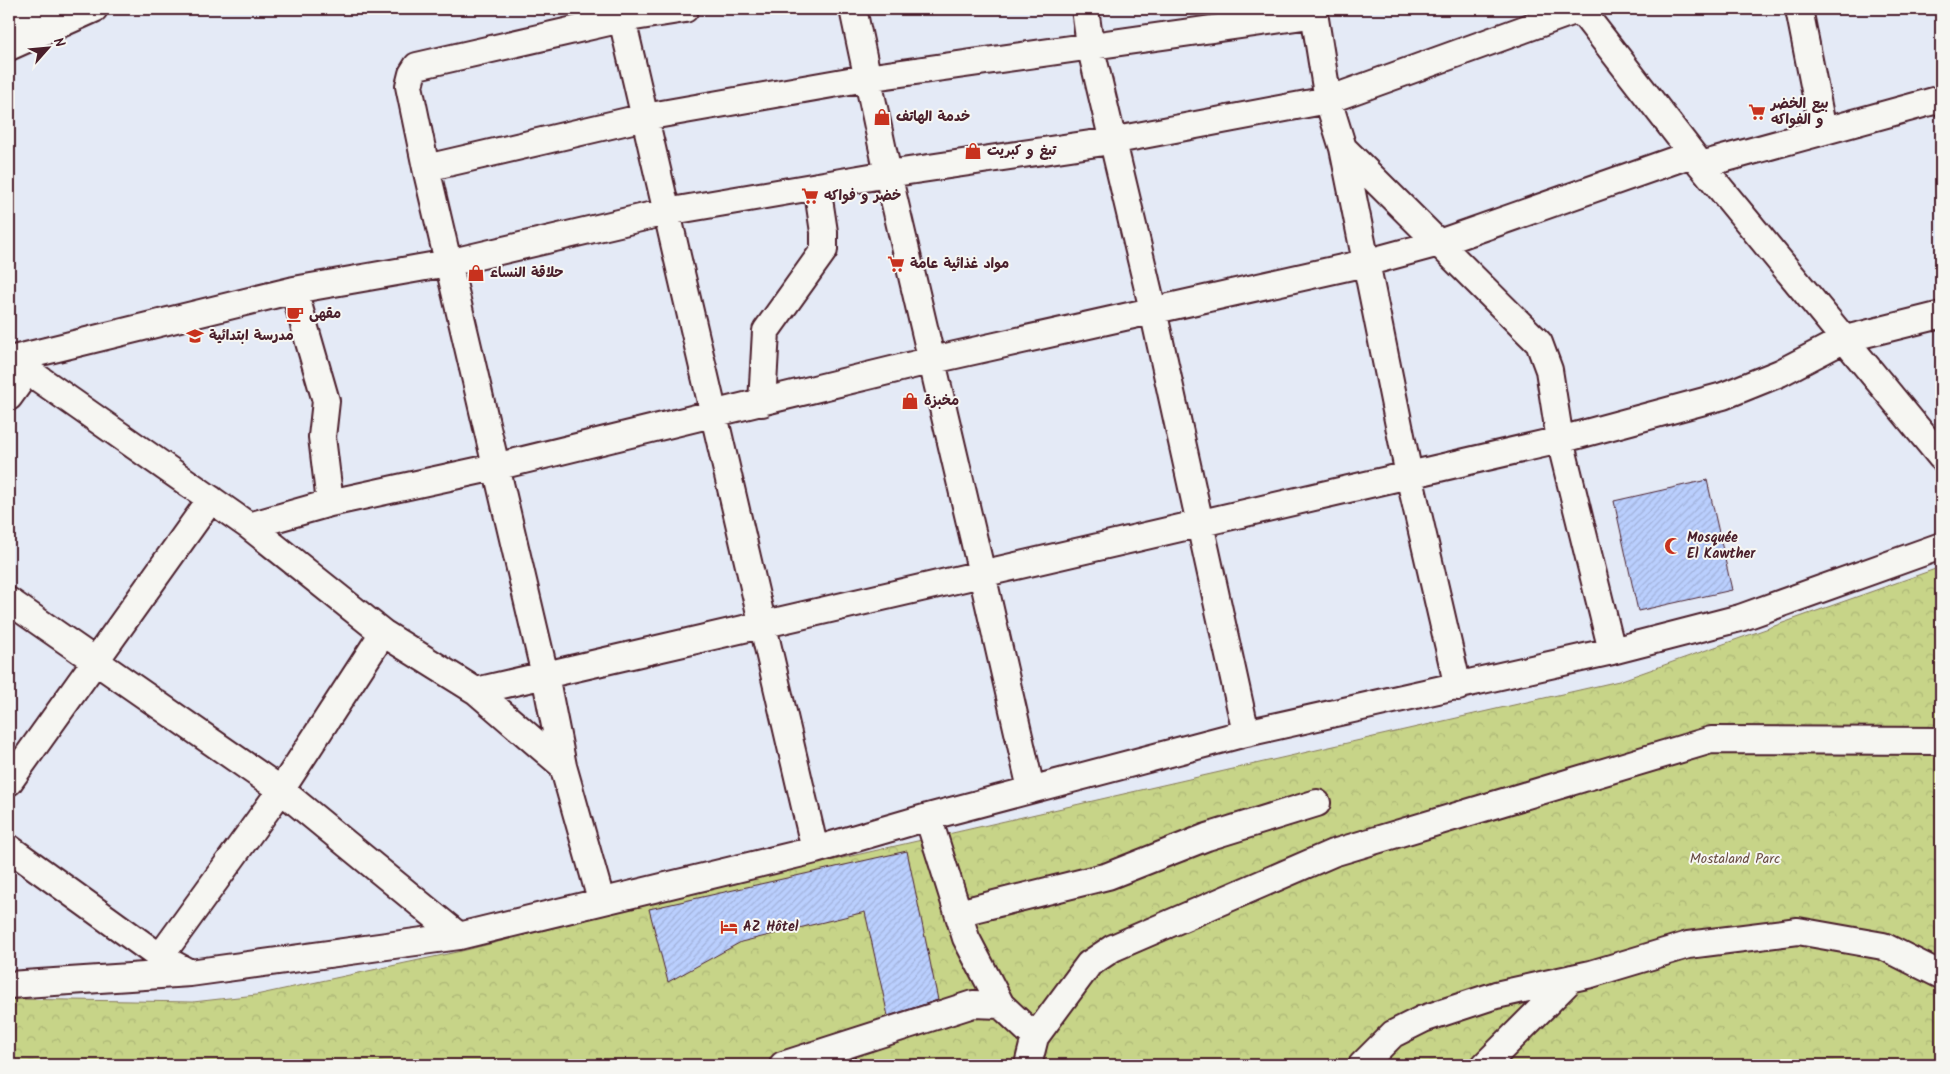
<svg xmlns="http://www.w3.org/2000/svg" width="1950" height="1074" viewBox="0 0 1950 1074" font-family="Kalam,'Playpen Sans Arabic',sans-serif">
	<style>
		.park { fill: url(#park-crowns); stroke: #887a5a }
		.building { fill: url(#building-hatch); stroke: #4a1f2b }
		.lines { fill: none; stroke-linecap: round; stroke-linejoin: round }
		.minor-casing { stroke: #4a1f2b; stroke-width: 30 }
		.minor { stroke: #f6f6f2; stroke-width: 26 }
		.labels { text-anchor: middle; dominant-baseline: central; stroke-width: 4; stroke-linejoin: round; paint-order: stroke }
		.poi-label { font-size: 14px; font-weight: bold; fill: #4a1f2b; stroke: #f6f6f2; text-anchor: start }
		.park-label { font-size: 14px; fill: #694c42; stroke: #f6f6f2 }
	</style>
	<defs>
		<pattern id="park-crowns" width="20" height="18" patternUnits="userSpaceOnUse" patternTransform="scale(1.25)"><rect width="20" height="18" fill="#c7d488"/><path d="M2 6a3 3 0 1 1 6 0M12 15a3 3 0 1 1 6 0" fill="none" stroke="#acb676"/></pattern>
		<pattern id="building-hatch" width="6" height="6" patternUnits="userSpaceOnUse" patternTransform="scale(1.25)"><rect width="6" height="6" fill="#bacffe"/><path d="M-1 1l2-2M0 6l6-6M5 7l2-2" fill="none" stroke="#a1b1da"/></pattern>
	</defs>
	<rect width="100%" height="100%" fill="#e4eaf6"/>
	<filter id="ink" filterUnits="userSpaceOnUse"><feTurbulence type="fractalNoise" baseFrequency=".02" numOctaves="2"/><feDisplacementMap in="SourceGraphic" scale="10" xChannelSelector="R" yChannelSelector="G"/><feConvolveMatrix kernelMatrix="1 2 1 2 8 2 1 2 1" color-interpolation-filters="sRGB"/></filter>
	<g filter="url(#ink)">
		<path class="park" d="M1941,567V1065H9V999L193,1002L256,995L466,950L720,886L1619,681Z"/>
		<path class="building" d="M1707,480L1732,590L1638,611L1614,501Z
			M907,851L938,1000L888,1016L865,912L741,942L668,982L649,909Z"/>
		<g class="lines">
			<g class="minor-casing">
				<path id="minor" d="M853,9L888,174L982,574L1031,789
					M1085,9L1090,45L1153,310L1246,733
					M1580,9L1701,165L1941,457
					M1799,9L1823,131
					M622,19L815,850
					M9,23L40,9
					M9,47L94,9
					M1343,148L1539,343L1549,370L1560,440L1612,651
					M1701,165L1941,99
					M426,168L645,117L866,78L1310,15L1315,19L1328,100L1343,148L1409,475L1458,687
					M294,290L326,401L322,437L330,503
					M11,359L249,526L383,633L476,691L563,766
					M9,360L294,290L448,263L666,212L888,174L1111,141L1328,100L1580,9
					M9,397L27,372
					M762,403L766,331L824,250V232L817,186
					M249,526L330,503L495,467L933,360L1365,263L1439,243L1692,154
					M9,601L281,790L459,936
					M476,691L1560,440L1723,396L1780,373L1845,339L1941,315
					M9,782L211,499
					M928,817L966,938L1001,1005L1035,1037
					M9,848L160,957L190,973L459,936L815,850L928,817L1246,733L1612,651L1740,618L1941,546
					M601,900L563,766L545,675L426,168L409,86L412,74L417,66L622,19L685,9
					M958,913L1108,876L1207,837L1317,803
					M160,957L281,790L383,633
					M9,985L190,973
					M783,1065L973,1004L1001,1005
					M1028,1065L1035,1037L1089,964L1113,948L1333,853L1711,740L1941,741
					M1362,1065L1393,1034L1423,1019L1496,995L1591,974L1688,945L1798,931L1883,946L1941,975
					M1485,1065L1572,978"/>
			</g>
			<use href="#minor" class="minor"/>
		</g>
	</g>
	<defs>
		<g id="supermarket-bare" transform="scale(1.35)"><path d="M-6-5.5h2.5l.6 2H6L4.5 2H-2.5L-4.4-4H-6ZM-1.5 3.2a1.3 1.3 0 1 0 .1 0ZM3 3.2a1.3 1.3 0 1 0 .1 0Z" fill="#c8321e" stroke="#f6f6f2" stroke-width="2.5" paint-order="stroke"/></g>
		<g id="shop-bare" transform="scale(1.35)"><path d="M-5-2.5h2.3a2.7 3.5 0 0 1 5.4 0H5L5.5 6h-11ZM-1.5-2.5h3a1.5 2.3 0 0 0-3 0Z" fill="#c8321e" stroke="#f6f6f2" stroke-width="2.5" paint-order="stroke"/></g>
		<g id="cafe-bare" transform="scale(1.35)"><path d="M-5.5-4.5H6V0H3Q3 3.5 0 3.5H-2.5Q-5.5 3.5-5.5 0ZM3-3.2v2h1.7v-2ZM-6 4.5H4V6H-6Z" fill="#c8321e" stroke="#f6f6f2" stroke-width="2.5" paint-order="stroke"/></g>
		<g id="school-bare" transform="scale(1.35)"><path d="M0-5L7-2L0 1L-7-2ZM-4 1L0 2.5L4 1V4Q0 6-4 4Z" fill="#c8321e" stroke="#f6f6f2" stroke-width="2.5" paint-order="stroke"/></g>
		<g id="mosque-bare" transform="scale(1.35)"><path d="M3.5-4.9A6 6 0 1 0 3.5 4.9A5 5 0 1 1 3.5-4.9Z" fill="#c8321e" stroke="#f6f6f2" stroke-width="2.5" paint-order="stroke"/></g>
		<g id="hotel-bare" transform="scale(1.35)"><path d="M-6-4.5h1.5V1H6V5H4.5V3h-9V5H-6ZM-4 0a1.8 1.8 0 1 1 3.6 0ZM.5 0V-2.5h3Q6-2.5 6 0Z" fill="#c8321e" stroke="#f6f6f2" stroke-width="2.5" paint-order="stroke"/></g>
	</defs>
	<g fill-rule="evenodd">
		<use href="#supermarket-bare" x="1757" y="112"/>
		<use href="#shop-bare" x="882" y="117"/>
		<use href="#shop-bare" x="973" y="151"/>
		<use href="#supermarket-bare" x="810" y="196"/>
		<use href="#supermarket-bare" x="896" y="264"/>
		<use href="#shop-bare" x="476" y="273"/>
		<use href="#cafe-bare" x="295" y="314"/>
		<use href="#school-bare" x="195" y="336"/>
		<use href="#shop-bare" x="910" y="401"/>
		<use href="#mosque-bare" x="1673" y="546"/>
		<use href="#hotel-bare" x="729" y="927"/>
	</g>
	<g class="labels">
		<g class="poi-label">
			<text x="1771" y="104">بيع الخضر<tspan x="1771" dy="16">و الفواكه</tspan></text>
			<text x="896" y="117">خدمة الهاتف</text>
			<text x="987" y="151">تبغ و كبريت</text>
			<text x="824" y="196">خضر و فواكه</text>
			<text x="910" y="264">مواد غذائية عامة</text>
			<text x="490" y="273">حلاقة النساء</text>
			<text x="309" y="314">مقهى</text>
			<text x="209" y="336">مدرسة ابتدائية</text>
			<text x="924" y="401">مخبزة</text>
			<text x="1687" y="538">Mosquée<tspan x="1687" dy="16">El Kawther</tspan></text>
			<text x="743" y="927">AZ Hôtel</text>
		</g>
		<g class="park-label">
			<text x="1735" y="859">Mostaland Parc</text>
		</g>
	</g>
	<rect width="1950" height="1074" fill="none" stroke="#f6f6f2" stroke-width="30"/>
	<rect x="15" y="15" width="1920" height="1044" fill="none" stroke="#4a1f2b" stroke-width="2" filter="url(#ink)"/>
	<g transform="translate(48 48) rotate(63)" stroke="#f6f6f2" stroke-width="4" paint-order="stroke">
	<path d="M0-4L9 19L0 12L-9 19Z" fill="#4a1f2b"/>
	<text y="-8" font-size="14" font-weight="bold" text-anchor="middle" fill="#4a1f2b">N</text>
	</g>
</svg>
